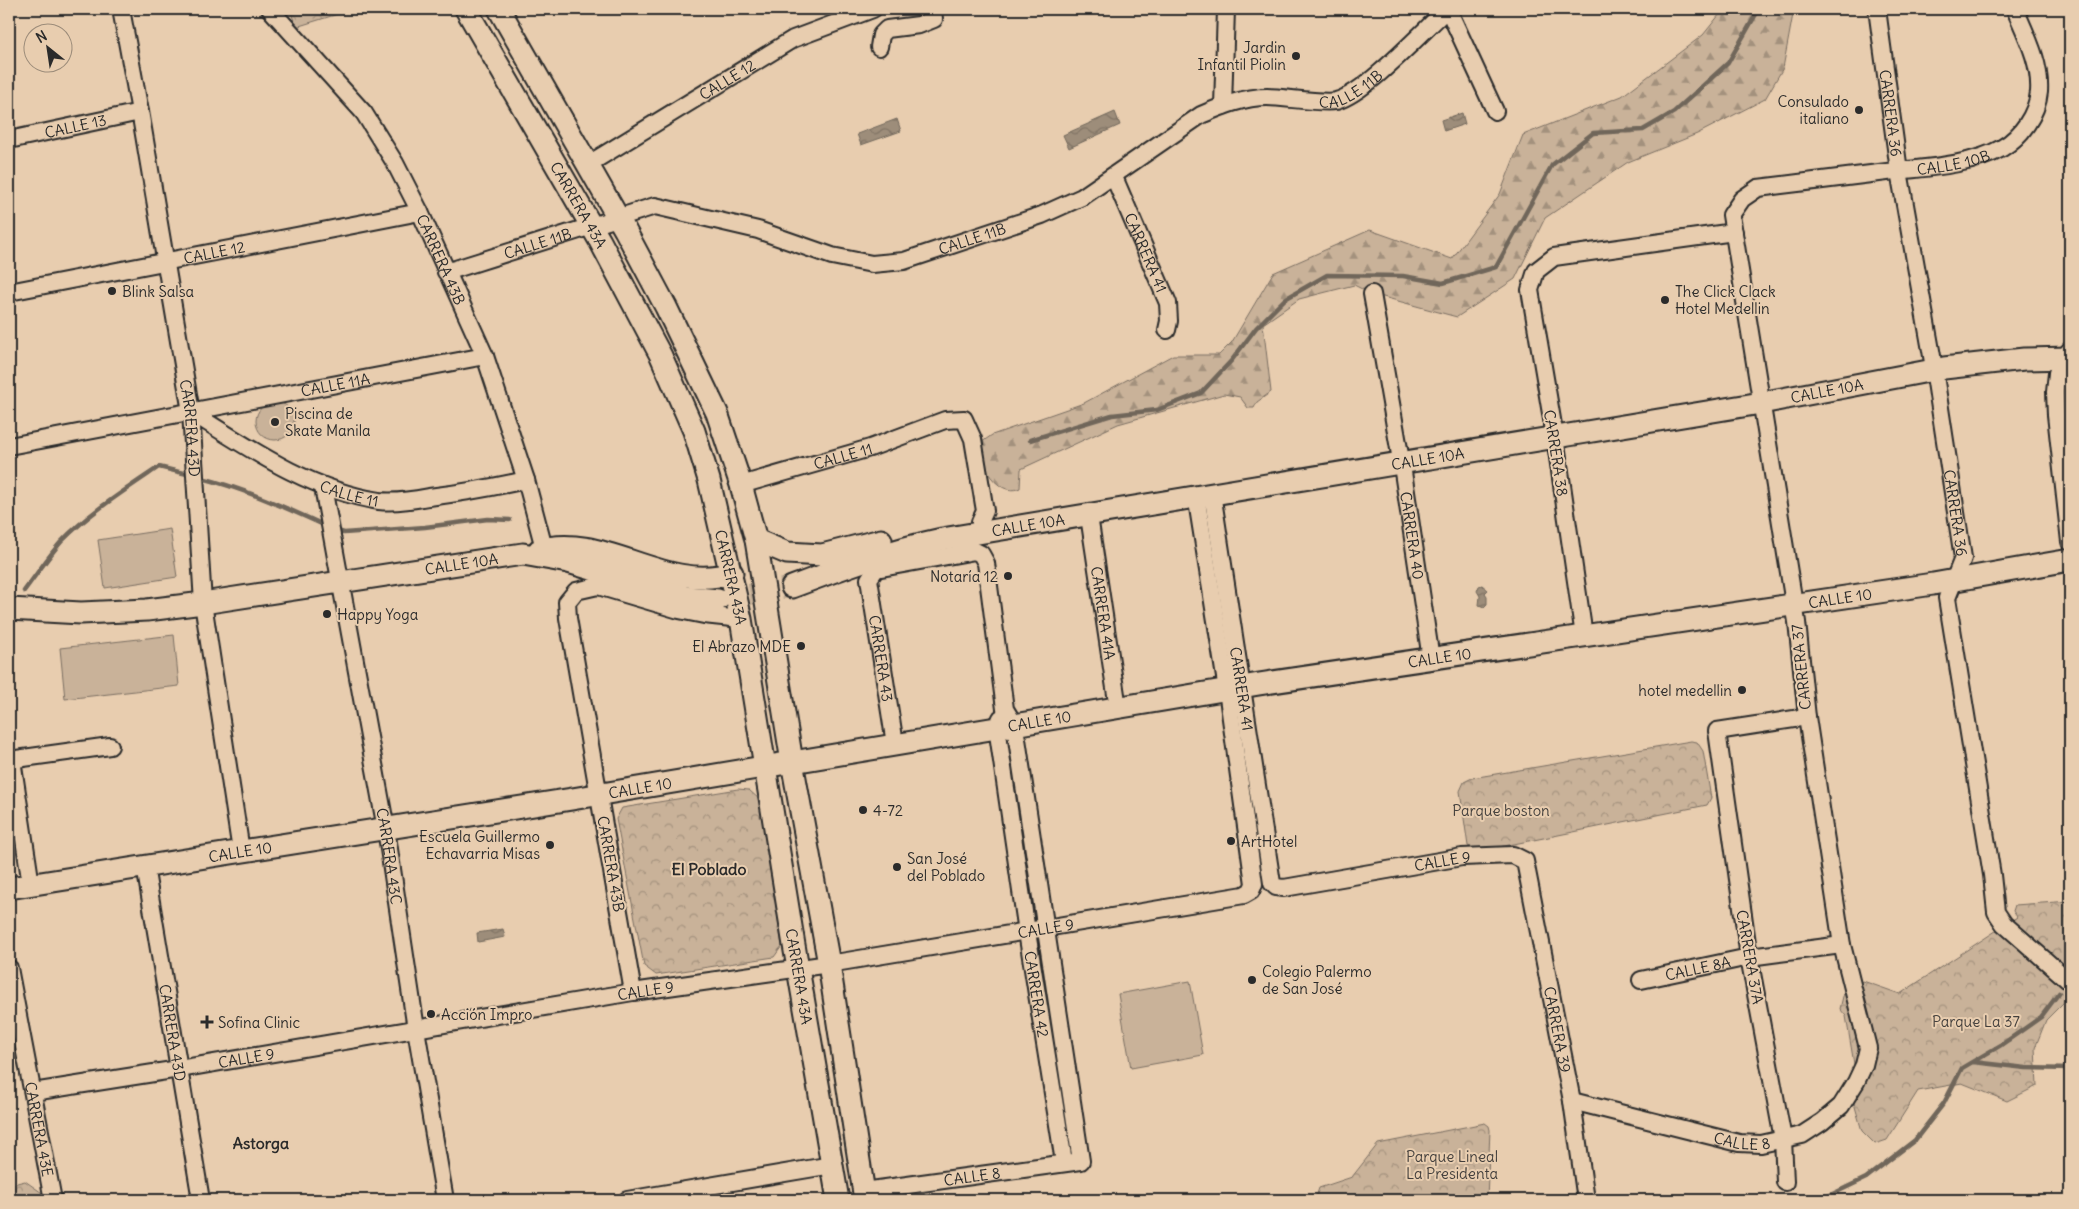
<svg xmlns="http://www.w3.org/2000/svg" width="2079" height="1209" viewBox="0 0 2079 1209" font-family="Delius,sans-serif">
	<style>
		.forest { fill: url(#forest-firs); stroke: #7a6e62 }
		.park { fill: url(#park-crowns); stroke: #7a6e62 }
		.garden { fill: #c9b299; stroke: #7a6e62 }
		.water { fill: url(#water-waves); stroke: #6f665a }
		.lines { fill: none; stroke-linecap: round; stroke-linejoin: round }
		.stream { stroke: #6f665a; stroke-width: 4.5 }
		.major-tunnel { stroke: #c2ad95; stroke-width: 21; stroke-dasharray: 21 11; stroke-linecap: butt }
		.minor-casing { stroke: #2b2b2b; stroke-width: 20 }
		.major-casing { stroke: #2b2b2b; stroke-width: 25 }
		.minor { stroke: #e8cdaf; stroke-width: 16 }
		.major { stroke: #e8cdaf; stroke-width: 21 }
		.poi-dot { fill: #2b2b2b; stroke: #e8cdaf; stroke-width: 2 }
		.labels { text-anchor: middle; dominant-baseline: central; stroke-width: 4; stroke-linejoin: round; paint-order: stroke }
		.poi-label { font-size: 15px; fill: #2b2b2b; stroke: #e8cdaf; text-anchor: start }
		.street-label { font-size: 15px; fill: #2b2b2b; stroke: #e8cdaf }
		.park-label { font-size: 15px; fill: #433f3c; stroke: #e8cdaf }
		.neighbourhood-label { font-size: 16px; font-weight: bold; fill: #2b2b2b; stroke: #e8cdaf }
	</style>
	<defs>
		<pattern id="forest-firs" width="22" height="20" patternUnits="userSpaceOnUse" patternTransform="scale(1.25)"><rect width="22" height="20" fill="#c9b299"/><path d="M5 1l3.5 6h-7zM16 11l3.5 6h-7z" fill="#a3917d"/></pattern>
		<pattern id="park-crowns" width="20" height="18" patternUnits="userSpaceOnUse" patternTransform="scale(1.25)"><rect width="20" height="18" fill="#c9b299"/><path d="M2 6a3 3 0 1 1 6 0M12 15a3 3 0 1 1 6 0" fill="none" stroke="#a3917d"/></pattern>
		<pattern id="water-waves" width="16" height="10" patternUnits="userSpaceOnUse" patternTransform="scale(1.25)"><rect width="16" height="10" fill="#9d8d7a"/><path d="M0 5q4-4 8 0t8 0" fill="none" stroke="#807364"/></pattern>
	</defs>
	<rect width="100%" height="100%" fill="#e8cdaf"/>
	<filter id="ink" filterUnits="userSpaceOnUse"><feTurbulence type="fractalNoise" baseFrequency=".02" numOctaves="2"/><feDisplacementMap in="SourceGraphic" scale="10" xChannelSelector="R" yChannelSelector="G"/><feConvolveMatrix kernelMatrix="1 2 1 2 8 2 1 2 1" color-interpolation-filters="sRGB"/></filter>
	<g filter="url(#ink)">
		<path class="forest" d="M1724,9H1794L1783,68L1765,99L1697,134L1628,162L1545,218L1515,279L1457,317L1372,294L1354,285L1299,299L1263,324L1271,392L1257,402L1254,408H1248L1240,397L1224,394L1118,424L1021,469L1020,488C1005,495 991,480 985,467C982,460 983,450 982,442L992,435L1084,403L1173,355H1219L1232,342L1273,273L1370,230L1452,259L1500,194L1523,135L1622,96L1703,35Z"/>
		<path class="park" d="M290,9H354L296,27Z
			M1691,741L1697,742L1703,751L1711,798L1707,805L1499,847L1478,850L1468,846L1460,791L1464,782L1472,778Z
			M738,789L749,790L760,800L782,946L774,957L656,975L644,966L616,819L622,808Z
			M2070,901V1007L2064,1002L2046,1020L2035,1048L2037,1086L2007,1101L1962,1083L1918,1091L1887,1140L1875,1144L1862,1131L1854,1103L1857,1082L1846,1016L1840,1009L1845,988L1863,981L1900,994L2017,917L2013,911L2015,905Z
			M1485,1123L1489,1126L1490,1130L1487,1200H1315L1319,1188L1352,1177L1378,1144Z
			M25,1181L45,1195L46,1200H9V1185Z"/>
		<path class="garden" d="M256 421a19 19 0 1 1 38 0a19 19 0 1 1-38 0Z
			M170,529L177,577L105,588L98,540Z
			M174,635L179,686L65,699L60,648Z
			M1190,981L1203,1055L1131,1068L1118,994Z"/>
		<path class="water" d="M1115,112L1120,125L1069,148L1063,135Z
			M1462,113L1465,124L1444,131L1441,120Z
			M897,119L901,131L861,145L857,134Z
			M1482,585L1488,590L1485,593L1487,596V604L1484,607L1479,605L1480,596L1477,591L1479,586Z
			M503,929L505,937L478,942L477,933Z"/>
		<g class="lines">
			<path class="stream" d="M1030,440L1112,415L1157,410L1201,393L1232,360L1256,328L1285,299L1327,275L1403,276L1443,283L1496,267L1552,165L1593,133L1643,130L1674,112L1728,63L1759,9
				M198,477C243,488 284,507 326,526
				M335,530L344,533L425,527L488,519L510,520
				M24,591C36,575 48,557 61,542C89,513 125,490 159,467L191,475
				M1973,1062L2026,1068L2070,1069
				M1820,1200L1866,1178L1915,1140L1944,1103L1962,1068L2001,1045L2041,1017L2059,993"/>
			<path class="major-tunnel" d="M718,600L792,587"/>
			<g class="minor-casing">
				<g id="minor">
					<path id="s1" d="M121,9L141,117L191,412L203,603L241,851"/>
					<path id="s2" d="M270,9L364,113L395,163L420,212L485,356L526,480L544,548"/>
					<path d="M1448,9L1495,111"/>
					<path id="s3" d="M1877,9L1899,171L1932,356L1963,558L1947,598L1992,875L1996,912L2004,924L2070,982"/>
					<path d="M879,47L881,35L887,29L919,25L934,19L933,9"/>
					<path d="M1223,106L1226,9"/>
					<path id="s4" d="M9,140L140,112"/>
					<path id="s5" d="M587,165L793,39L873,9"/>
					<path id="s6" d="M1114,177L1168,303L1169,321L1167,330"/>
					<path id="s7" d="M446,272L655,206L758,230L832,256L872,264L904,261L1042,215L1082,197L1201,115C1222,106 1244,97 1267,97C1284,97 1322,104 1336,101C1366,93 1422,32 1447,9"/>
					<path id="s8" d="M9,292L420,212"/>
					<path id="s9" d="M1372,294L1403,472L1431,659"/>
					<path d="M2070,350L2063,358L2057,373L2055,392L2056,415L2070,542"/>
					<path id="s10" d="M191,412C250,449 309,490 379,501C395,503 413,500 429,497C462,493 494,487 526,480"/>
					<path id="s11" d="M9,446L485,356"/>
					<path id="s12" d="M741,485L870,448L945,420L964,419L973,439L985,511L980,522"/>
					<path id="s13" d="M323,487L386,829L416,1029L445,1200"/>
					<path id="s14" d="M1212,493L1272,883L1276,887L1284,888L1462,857L1513,855L1525,861L1572,1101L1586,1200"/>
					<path id="s15" d="M1089,516L1118,708"/>
					<path d="M1584,636L1555,437L1530,290L1536,271L1554,257L1734,232"/>
					<path id="s16" d="M1001,718L997,727L1027,932L1064,1162"/>
					<path d="M9,760L110,746"/>
					<path d="M12,760L31,885"/>
					<path id="s17" d="M145,866L201,1200"/>
					<path id="s18" d="M9,968L53,1200"/>
					<path id="s19" d="M1641,980L1749,957L1842,945"/>
					<path d="M633,992L568,618L567,602L576,591L598,586L679,610L704,615L741,619"/>
					<path id="s20" d="M33,1092L179,1069L633,992L829,964L1244,895L1251,891L1254,884L1227,690L1196,495"/>
					<path id="s21" d="M1572,1101L1739,1143L1761,1144L1802,1135L1822,1122L1841,1106L1856,1082L1864,1065L1868,1048L1842,945L1807,717L1797,622L1731,215L1742,199L1758,188C1801,183 1844,177 1887,172C1922,168 1971,166 2002,148C2021,137 2037,114 2039,92C2041,63 2026,35 2015,9"/>
					<path d="M1785,1182L1783,1139L1749,957L1717,731L1807,717"/>
					<path id="s22" d="M864,1191L1081,1161L1017,739L1014,724L1005,709L986,563L981,554L975,551L876,569L869,579L895,744"/>
					<path d="M627,1200L832,1165"/>
				</g>
			</g>
			<g class="major-casing">
				<g id="major">
					<path id="s23" d="M466,9L600,241L661,356L694,431L709,480L741,619L794,945L838,1200"/>
					<path d="M499,9L625,230L666,307L717,413L741,485L756,540L763,583L792,762L829,964L865,1200"/>
					<path d="M756,540L787,553L822,555L881,540"/>
					<path d="M539,550C603,531 666,594 732,573"/>
					<path id="s24" d="M792,587C842,568 890,550 942,539L1761,403L1944,368L2024,359L2070,358"/>
					<path id="s25" d="M9,609L81,613L147,610L203,603L523,554L568,562L686,597L718,600"/>
					<path id="s26" d="M9,888L572,799L1259,684L1933,584L2070,560"/>
				</g>
			</g>
			<use href="#minor" class="minor"/>
			<use href="#major" class="major"/>
		</g>
	</g>
	<g class="poi-dot">
		<circle cx="1296" cy="56" r="5"/>
		<circle cx="1859" cy="110" r="5"/>
		<circle cx="112" cy="291" r="5"/>
		<circle cx="1665" cy="300" r="5"/>
		<circle cx="275" cy="422" r="5"/>
		<circle cx="1008" cy="576" r="5"/>
		<circle cx="327" cy="614" r="5"/>
		<circle cx="801" cy="646" r="5"/>
		<circle cx="1742" cy="690" r="5"/>
		<circle cx="863" cy="810" r="5"/>
		<circle cx="1231" cy="841" r="5"/>
		<circle cx="550" cy="845" r="5"/>
		<circle cx="897" cy="867" r="5"/>
		<circle cx="1252" cy="980" r="5"/>
		<circle cx="431" cy="1014" r="5"/>
		<path d="M204.5 1014.5h5v5h5v5h-5v5h-5v-5h-5v-5h5z"/>
	</g>
	<g class="labels">
		<g class="poi-label">
			<text x="1286" y="47" text-anchor="end">Jardin<tspan x="1286" dy="17">Infantil Piolin</tspan></text>
			<text x="1849" y="101" text-anchor="end">Consulado<tspan x="1849" dy="17">italiano</tspan></text>
			<text x="122" y="291">Blink Salsa</text>
			<text x="1675" y="291">The Click Clack<tspan x="1675" dy="17">Hotel Medellin</tspan></text>
			<text x="285" y="413">Piscina de<tspan x="285" dy="17">Skate Manila</tspan></text>
			<text x="998" y="576" text-anchor="end">Notaría 12</text>
			<text x="337" y="614">Happy Yoga</text>
			<text x="791" y="646" text-anchor="end">El Abrazo MDE</text>
			<text x="1732" y="690" text-anchor="end">hotel medellin</text>
			<text x="873" y="810">4-72</text>
			<text x="540" y="836" text-anchor="end">Escuela Guillermo<tspan x="540" dy="17">Echavarria Misas</tspan></text>
			<text x="1241" y="841">ArtHotel</text>
			<text x="907" y="858">San José<tspan x="907" dy="17">del Poblado</tspan></text>
			<text x="1262" y="971">Colegio Palermo<tspan x="1262" dy="17">de San José</tspan></text>
			<text x="441" y="1014">Acción Impro</text>
			<text x="218" y="1022">Sofina Clinic</text>
		</g>
		<g class="street-label">
			<text stroke="none"><textPath href="#s5" startOffset="164">CALLE 12</textPath></text>
			<text stroke="none"><textPath href="#s7" startOffset="966">CALLE 11B</textPath></text>
			<text stroke="none"><textPath href="#s3" startOffset="105">CARRERA 36</textPath></text>
			<text stroke="none"><textPath href="#s4" startOffset="68">CALLE 13</textPath></text>
			<text stroke="none"><textPath href="#s21" startOffset="1430">CALLE 10B</textPath></text>
			<text stroke="none"><textPath href="#s23" startOffset="226">CARRERA 43A</textPath></text>
			<text stroke="none"><textPath href="#s7" startOffset="548">CALLE 11B</textPath></text>
			<text stroke="none"><textPath href="#s7" startOffset="96">CALLE 11B</textPath></text>
			<text stroke="none"><textPath href="#s8" startOffset="209">CALLE 12</textPath></text>
			<text stroke="none"><textPath href="#s6" startOffset="82">CARRERA 41</textPath></text>
			<text stroke="none"><textPath href="#s2" startOffset="306">CARRERA 43B</textPath></text>
			<text stroke="none"><textPath href="#s11" startOffset="332">CALLE 11A</textPath></text>
			<text stroke="none"><textPath href="#s24" startOffset="1055">CALLE 10A</textPath></text>
			<text stroke="none"><textPath href="#s1" startOffset="425">CARRERA 43D</textPath></text>
			<text transform="translate(1556 453) rotate(81)">CARRERA 38</text>
			<text stroke="none"><textPath href="#s12" startOffset="106">CALLE 11</textPath></text>
			<text stroke="none"><textPath href="#s24" startOffset="650">CALLE 10A</textPath></text>
			<text stroke="none"><textPath href="#s10" startOffset="179">CALLE 11</textPath></text>
			<text stroke="none"><textPath href="#s3" startOffset="510">CARRERA 36</textPath></text>
			<text stroke="none"><textPath href="#s24" startOffset="245">CALLE 10A</textPath></text>
			<text stroke="none"><textPath href="#s9" startOffset="245">CARRERA 40</textPath></text>
			<text stroke="none"><textPath href="#s25" startOffset="456">CALLE 10A</textPath></text>
			<text stroke="none"><textPath href="#s23" startOffset="631">CARRERA 43A</textPath></text>
			<text stroke="none"><textPath href="#s26" startOffset="1854">CALLE 10</textPath></text>
			<text stroke="none"><textPath href="#s15" startOffset="98">CARRERA 41A</textPath></text>
			<text stroke="none"><textPath href="#s26" startOffset="1449">CALLE 10</textPath></text>
			<text stroke="none"><textPath href="#s22" startOffset="1036">CARRERA 43</textPath></text>
			<text transform="translate(1801 667) rotate(-96)">CARRERA 37</text>
			<text stroke="none"><textPath href="#s14" startOffset="198">CARRERA 41</textPath></text>
			<text stroke="none"><textPath href="#s26" startOffset="1044">CALLE 10</textPath></text>
			<text stroke="none"><textPath href="#s26" startOffset="639">CALLE 10</textPath></text>
			<text stroke="none"><textPath href="#s26" startOffset="234">CALLE 10</textPath></text>
			<text stroke="none"><textPath href="#s13" startOffset="375">CARRERA 43C</textPath></text>
			<text stroke="none"><textPath href="#s14" startOffset="569">CALLE 9</textPath></text>
			<text transform="translate(611 864) rotate(80)">CARRERA 43B</text>
			<text stroke="none"><textPath href="#s20" startOffset="1026">CALLE 9</textPath></text>
			<text transform="translate(1750 957) rotate(80)">CARRERA 37A</text>
			<text stroke="none"><textPath href="#s19" startOffset="58">CALLE 8A</textPath></text>
			<text stroke="none"><textPath href="#s23" startOffset="1036">CARRERA 43A</textPath></text>
			<text stroke="none"><textPath href="#s20" startOffset="621">CALLE 9</textPath></text>
			<text stroke="none"><textPath href="#s16" startOffset="280">CARRERA 42</textPath></text>
			<text stroke="none"><textPath href="#s14" startOffset="825">CARRERA 39</textPath></text>
			<text stroke="none"><textPath href="#s17" startOffset="169">CARRERA 43D</textPath></text>
			<text stroke="none"><textPath href="#s20" startOffset="216">CALLE 9</textPath></text>
			<text stroke="none"><textPath href="#s18" startOffset="164">CARRERA 43E</textPath></text>
			<text stroke="none"><textPath href="#s21" startOffset="175">CALLE 8</textPath></text>
			<text stroke="none"><textPath href="#s22" startOffset="109">CALLE 8</textPath></text>
		</g>
		<g class="park-label">
			<text x="1501" y="810">Parque boston</text>
			<text x="1976" y="1021">Parque La 37</text>
			<text x="1452" y="1156">Parque Lineal<tspan x="1452" dy="17">La Presidenta</tspan></text>
		</g>
		<g class="neighbourhood-label">
			<text x="709" y="869">El Poblado</text>
			<text x="261" y="1143">Astorga</text>
		</g>
	</g>
	<rect width="2079" height="1209" fill="none" stroke="#e8cdaf" stroke-width="30"/>
	<rect x="15" y="15" width="2049" height="1179" fill="none" stroke="#2b2b2b" stroke-width="2" filter="url(#ink)"/>
	<g transform="translate(48 48) rotate(330)"><circle r="24" fill="#e8cdaf" stroke="#9c8c7a"/>
	<path d="M0-4L9 19L0 12L-9 19Z" fill="#2b2b2b"/>
	<text y="-8" font-size="14" font-weight="bold" text-anchor="middle" fill="#2b2b2b">N</text>
	</g>
</svg>
